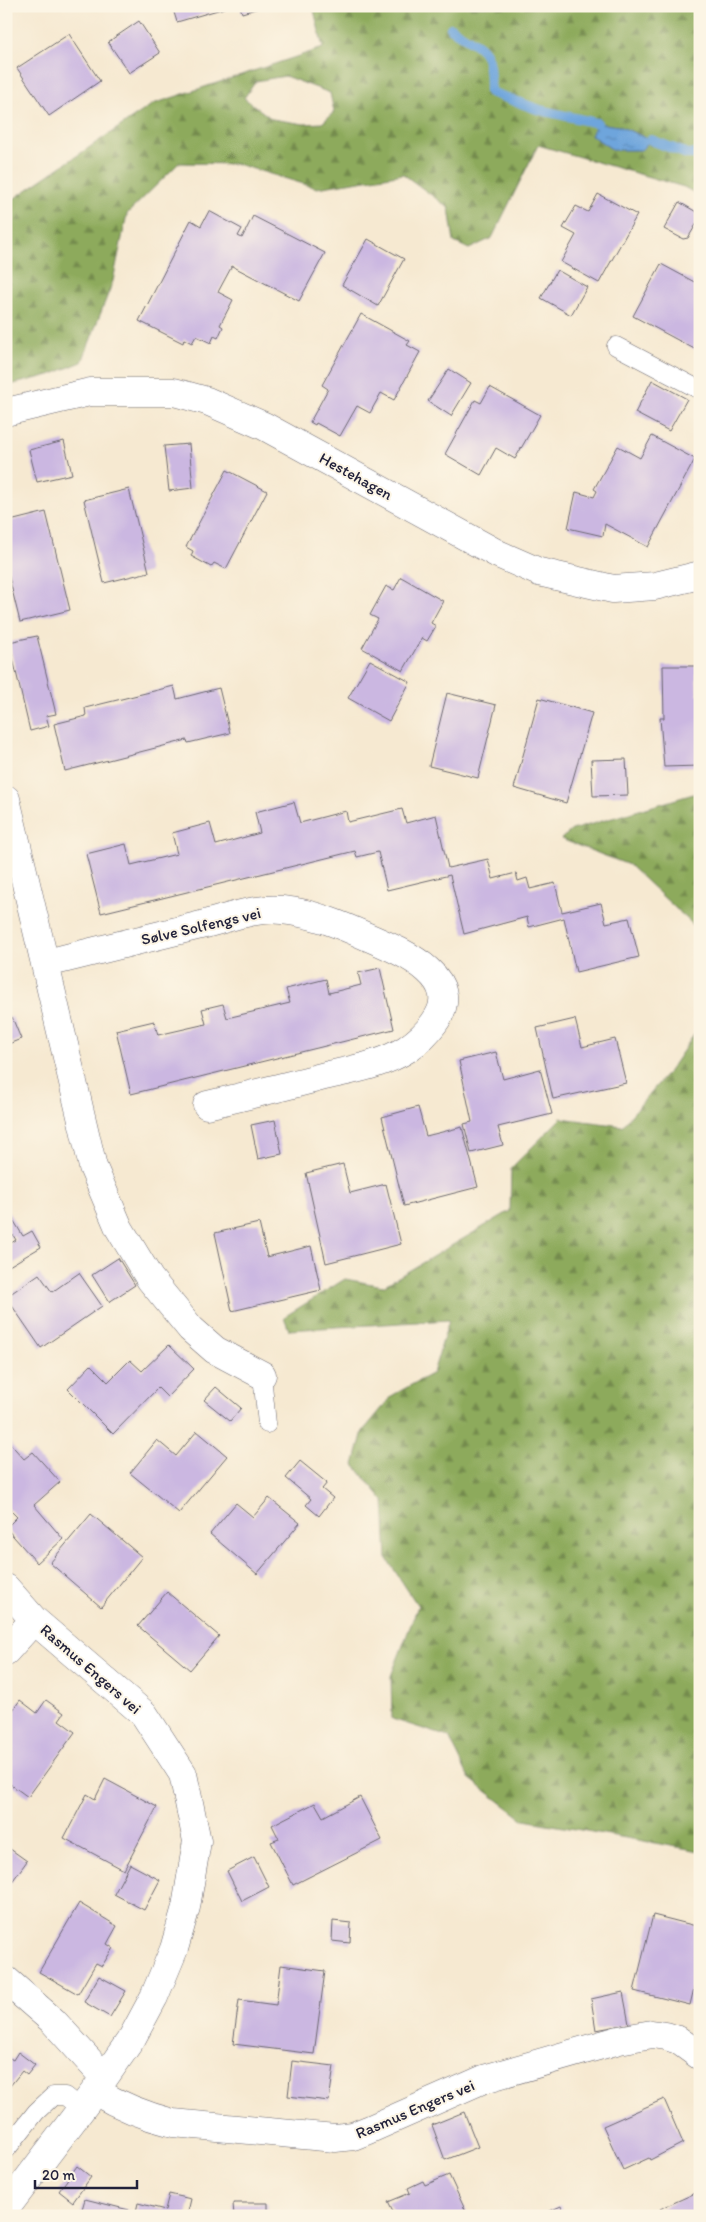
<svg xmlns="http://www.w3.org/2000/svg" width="706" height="2222" viewBox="0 0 706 2222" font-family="Itim,sans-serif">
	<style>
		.forest { fill: url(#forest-firs); stroke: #58664c; fill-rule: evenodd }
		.water { fill: url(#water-ripples); stroke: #48648c }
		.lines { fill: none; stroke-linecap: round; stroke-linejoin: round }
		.stream { stroke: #6ea5dc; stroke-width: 10 }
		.building { fill: #cbb7e1 }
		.service-casing { stroke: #6c6870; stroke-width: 19 }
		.minor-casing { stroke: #6c6870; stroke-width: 29 }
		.service { stroke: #fff; stroke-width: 18 }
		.minor { stroke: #fff; stroke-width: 28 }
		.labels { text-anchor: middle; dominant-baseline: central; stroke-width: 4; stroke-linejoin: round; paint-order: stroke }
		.street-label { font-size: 16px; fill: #22223b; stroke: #fcf5e5 }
	</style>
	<defs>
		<pattern id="forest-firs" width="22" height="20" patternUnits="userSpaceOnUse" patternTransform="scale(1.25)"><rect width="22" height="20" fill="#8daa5c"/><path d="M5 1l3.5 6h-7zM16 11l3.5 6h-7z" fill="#738a4d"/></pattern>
		<pattern id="water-ripples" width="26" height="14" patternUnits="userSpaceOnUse" patternTransform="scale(1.25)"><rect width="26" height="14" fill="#6ea5dc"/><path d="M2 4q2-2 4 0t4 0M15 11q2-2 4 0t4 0" fill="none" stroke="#5a86b4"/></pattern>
	</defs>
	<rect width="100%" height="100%" fill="#fcf5e5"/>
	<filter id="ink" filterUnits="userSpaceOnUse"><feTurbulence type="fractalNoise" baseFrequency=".02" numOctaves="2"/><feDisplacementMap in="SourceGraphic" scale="10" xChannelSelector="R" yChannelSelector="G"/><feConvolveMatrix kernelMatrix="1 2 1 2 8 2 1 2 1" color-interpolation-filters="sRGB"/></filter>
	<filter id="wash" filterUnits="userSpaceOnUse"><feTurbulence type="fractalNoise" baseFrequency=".0096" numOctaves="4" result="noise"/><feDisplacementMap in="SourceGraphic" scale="20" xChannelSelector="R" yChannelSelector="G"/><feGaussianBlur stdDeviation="1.12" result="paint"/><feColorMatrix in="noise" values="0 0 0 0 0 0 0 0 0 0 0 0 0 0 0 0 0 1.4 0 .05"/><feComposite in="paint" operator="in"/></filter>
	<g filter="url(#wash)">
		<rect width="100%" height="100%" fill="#f6e9d1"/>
		<path class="forest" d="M313,6H700V196L684,187L538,145L492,238L469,249L454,242L449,208L403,174L317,188L237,164L179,163L127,214L113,281L82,362L50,375L6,386V204L153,104L323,48ZM285,76L330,93L334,112L322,123L304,124L272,119L244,98L256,81Z
			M700,792V931L629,865L561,839L572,830Z
			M700,1026V1851L524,1820L469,1778L449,1737L392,1719L391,1676L418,1606L387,1559L384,1501L354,1465L363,1431L393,1395L433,1373L449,1320L289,1330L284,1317L345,1279L383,1286L510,1211L511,1168L561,1118L622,1126L670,1070Z"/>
		<path class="water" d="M597,123L619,126L651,140L641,150H613L591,135Z"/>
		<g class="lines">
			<path class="stream" d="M451,28C487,52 490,47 490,92L540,110L597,123
				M651,140L687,154H700"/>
		</g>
		<g id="blocks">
			<path class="building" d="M172,6H228V7L177,22Z
				M240,6H262V7L242,13Z
				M139,21L160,53L129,73L108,42Z
				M69,34L100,81L49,116L17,68Z
				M598,194L637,215L599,283L561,262L576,235L563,228L576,206L588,212Z
				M679,202L700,214V218L688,238L683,239L664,229Z
				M209,211L242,229L238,236L242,238L253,216L325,253L299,301L232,266L218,292L233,300L220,325L223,327L218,338L214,336L211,343L196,336L192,343L184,339L183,343L139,321L191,220L201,226Z
				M368,239L404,259L378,306L342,285Z
				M661,264L700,285V352L633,316Z
				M557,270L587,287L571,315L541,298Z
				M361,314L410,341L407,345L420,352L394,400L381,393L370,413L357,406L340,436L316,423L315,425L310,422L328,389L322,385Z
				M449,369L471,383L451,416L428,401Z
				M652,380L687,399L669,431L635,413Z
				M490,387L540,415L515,459L496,448L481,475L445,454L475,400L481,403Z
				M652,436L695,459L648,547L605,524L603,536L568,528L576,492L594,497L597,491L594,489L618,446L640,458Z
				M64,441L72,474L37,482L29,450Z
				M189,444L193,488L169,491L164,446Z
				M227,470L267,491L226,569L214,563L211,567L191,556L193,551L186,547Z
				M129,489L149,572L104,583L84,500Z
				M46,512L70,610L20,622L6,565V522Z
				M401,577L443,601L431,623L436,626L427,641L422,638L403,671L362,648L378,619L370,615L386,586L394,590Z
				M37,636L56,714L46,716L49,726L30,731L9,642Z
				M370,660L410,682L389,721L348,698Z
				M663,666H696L697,695H700V766L664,767L660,718H664Z
				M174,686L177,699L219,688L230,733L188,743L187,740L65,771L54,724L86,716L85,708Z
				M447,693L496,705L478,778L429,766Z
				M539,698L592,713L566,803L514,788Z
				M626,759L628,795L593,796L591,760Z
				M294,802L300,823L346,811L348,822L402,809L406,823L436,815L448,868L488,859L493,879L516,873L518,881L527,878L530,889L555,883L562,912L601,903L606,923L629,918L639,957L576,972L564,918L529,927L527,917L464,934L450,875L387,890L378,852L357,857L355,851L101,913L86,854L126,844L131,865L177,854L172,833L210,823L216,845L260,833L255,812Z
				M380,968L394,1029L131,1094L116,1030L154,1021L158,1035L206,1024L202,1009L223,1004L227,1018L290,1003L286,989L326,979L329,993L361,985L358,973Z
				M12,1017L21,1039L6,1045V1019Z
				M575,1019L582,1047L615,1039L626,1083L553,1099L537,1028Z
				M496,1052L503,1079L540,1069L552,1114L498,1127L503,1145L471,1153L464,1124L472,1122L459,1061Z
				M418,1107L426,1136L462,1127L478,1187L404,1206L382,1117Z
				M275,1120L282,1154L258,1159L251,1125Z
				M343,1164L350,1193L386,1184L401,1244L326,1263L306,1173Z
				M6,1208L23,1236L32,1231L41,1247L9,1266H6V1246L16,1240L13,1235L6,1240Z
				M259,1223L267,1257L311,1246L321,1290L232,1311L215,1233Z
				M118,1258L135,1285L109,1302L92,1275Z
				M79,1273L102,1306L41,1348L6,1297L39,1274L52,1292Z
				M169,1345L194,1369L167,1397L158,1388L113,1434L68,1389L91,1365L108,1382L130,1360L142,1371Z
				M216,1387L241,1408L230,1421L204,1400Z
				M197,1431L227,1456L179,1513L130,1473L157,1440L176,1456Z
				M6,1439L24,1459L33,1452L60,1482L34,1505L63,1539L37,1563L6,1528L17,1517L6,1506Z
				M300,1461L327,1483L322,1489L333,1498L319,1516L306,1505L311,1499L286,1478Z
				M269,1498L300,1523L257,1574L210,1534L236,1503L253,1517Z
				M91,1514L142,1557L101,1607L50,1563Z
				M167,1592L219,1636L190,1670L138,1626Z
				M20,1700L37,1713L46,1700L64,1713L59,1720L75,1732L28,1797L6,1781V1720Z
				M105,1779L157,1807L124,1870L64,1838L87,1794L95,1799Z
				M360,1797L382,1840L293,1885L271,1842L279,1839L272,1825L315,1803L323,1817Z
				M6,1846L27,1861L6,1890Z
				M254,1857L269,1887L242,1901L227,1871Z
				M130,1864L160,1880L144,1910L114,1894Z
				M79,1903L117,1926L107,1944L113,1948L102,1966L96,1963L78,1994L39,1972Z
				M653,1915L700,1927V1963L690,2005L634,1991Z
				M333,1921L351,1923L350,1943L332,1941Z
				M281,1965L325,1971L314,2054L233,2044L239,2000L276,2005Z
				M99,1976L126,1991L110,2017L84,2002Z
				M623,1992L629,2024L596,2030L591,1999Z
				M18,2052L35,2065L27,2075L22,2071L6,2091V2056L13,2060Z
				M292,2061L334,2066L329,2101L288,2096Z
				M664,2099L683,2143L650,2160L649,2158L623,2170L603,2126Z
				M464,2112L478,2147L445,2160L432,2125Z
				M77,2166L91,2177L73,2202L59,2191Z
				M449,2175L468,2216H395L388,2202L410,2193L408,2188L423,2181L425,2185Z
				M700,2191V2216H663L660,2209Z
				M169,2194L191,2199L187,2216H135L138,2203L165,2210Z
				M85,2199L129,2210L127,2216H80Z
				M233,2203H268V2216H234Z
				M561,2206L565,2216H539Z"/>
		</g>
	</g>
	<g filter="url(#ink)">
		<use href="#blocks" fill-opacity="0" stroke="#6c6870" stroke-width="1"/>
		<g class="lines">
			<g class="service-casing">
				<path id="service" d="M616,346L700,390
					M262,1375L267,1424
					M6,2150L36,2112L53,2096H65L81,2109"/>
			</g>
			<g class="minor-casing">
				<path id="minor" d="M6,412L90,392H174L207,401L264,426L498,554L539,572L613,589L655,586L700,575
					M6,799L93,1167L119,1228L150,1279L191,1329L215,1350L262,1375
					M47,963C98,950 149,938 201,925C226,919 256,907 282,910C313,913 341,925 368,937C400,951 468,978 434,1023C427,1033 417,1042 407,1049C382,1065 350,1070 321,1077C283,1087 245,1096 207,1105
					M6,1588L34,1620L144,1714L183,1774L197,1841L186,1907L174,1949L154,1997L132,2038L95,2091L6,2208
					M6,1651L34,1620
					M6,1980L53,2021L104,2077
					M95,2091C120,2106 145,2116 173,2123L335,2138L353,2136L368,2130L484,2079L619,2040L652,2034L666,2036L678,2040L700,2056"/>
			</g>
			<use href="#service" class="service"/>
			<use href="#minor" class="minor"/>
		</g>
	</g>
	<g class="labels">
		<g class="street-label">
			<text transform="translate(356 476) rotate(29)">Hestehagen</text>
			<text transform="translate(201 926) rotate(-13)">Sølve Solfengs vei</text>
			<text transform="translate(91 1669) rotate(41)">Rasmus Engers vei</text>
			<text transform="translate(415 2109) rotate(-23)">Rasmus Engers vei</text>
		</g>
	</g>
	<rect width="706" height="2222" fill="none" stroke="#fcf5e5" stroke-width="25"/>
	<path d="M35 2180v8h102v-8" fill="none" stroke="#22223b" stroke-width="2.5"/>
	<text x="42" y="2180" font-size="15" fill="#22223b" stroke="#fcf5e5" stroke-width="4" paint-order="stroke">20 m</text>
</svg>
